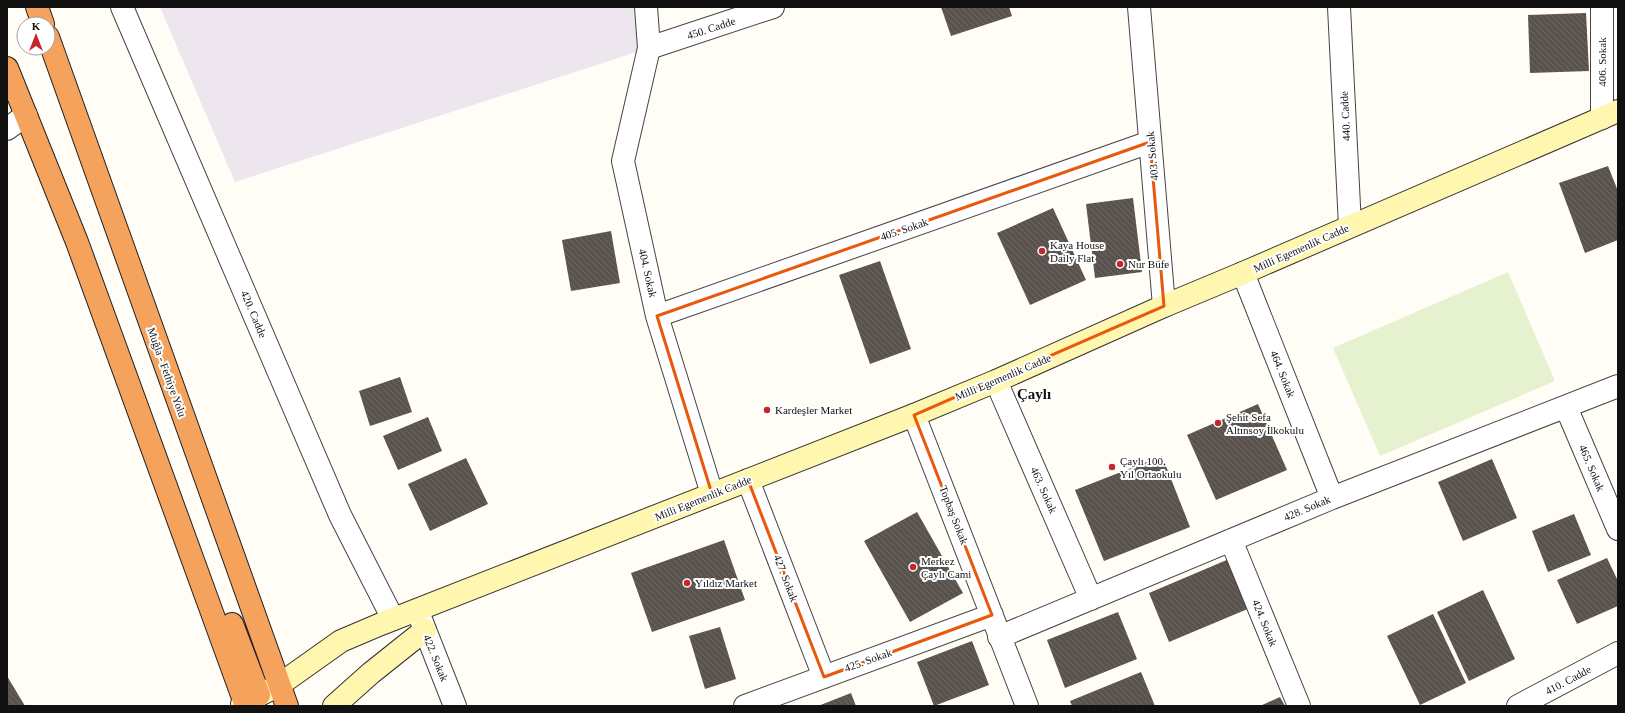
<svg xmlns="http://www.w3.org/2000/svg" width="1625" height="713" viewBox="0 0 1625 713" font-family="'Times New Roman',serif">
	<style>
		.industrial { fill: #eee6ef }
		.pitch { fill: #e6f2cf }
		.building { fill: url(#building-back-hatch) }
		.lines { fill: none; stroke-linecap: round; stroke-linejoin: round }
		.street-casing { stroke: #444; stroke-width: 24 }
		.secondary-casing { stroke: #333; stroke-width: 24 }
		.highway-casing { stroke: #222; stroke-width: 24 }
		.street { stroke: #fff; stroke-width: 22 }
		.secondary { stroke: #fff6b0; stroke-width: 22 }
		.highway { stroke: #f5a25d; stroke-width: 22 }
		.marked { fill: none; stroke: #e8590c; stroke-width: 3; stroke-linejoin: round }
		.poi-dot { fill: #c4262e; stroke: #fff; stroke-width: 1.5 }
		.labels { text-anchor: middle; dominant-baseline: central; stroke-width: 4; stroke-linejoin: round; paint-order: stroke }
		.street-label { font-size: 11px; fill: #111; stroke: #fff }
		.poi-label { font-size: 11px; fill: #111; stroke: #fff; text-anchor: start }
		.district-label { font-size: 15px; font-weight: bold; fill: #111; stroke: #fff }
	</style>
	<defs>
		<pattern id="building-back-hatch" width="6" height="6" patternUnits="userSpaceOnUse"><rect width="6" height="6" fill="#5a524d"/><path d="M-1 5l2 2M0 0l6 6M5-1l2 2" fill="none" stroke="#6d6662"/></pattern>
	</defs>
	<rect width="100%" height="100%" fill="#fffdf5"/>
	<path class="industrial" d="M160,7H644L649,48L235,182Z"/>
	<path class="pitch" d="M1508,272L1555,381L1380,456L1333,348Z"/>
	<path class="building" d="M941,7H1009L1012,16L951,36Z
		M1586,13L1589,71L1530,73L1528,15Z
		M1608,166L1618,191V240L1585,253L1559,183Z
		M1133,198L1142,272L1095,278L1086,204Z
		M1053,208L1086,280L1030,305L997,233Z
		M611,231L620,283L571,291L562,240Z
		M880,261L911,349L870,364L839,275Z
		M400,377L412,412L370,426L359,391Z
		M1258,404L1287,470L1216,500L1187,435Z
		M428,417L442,451L398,470L383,436Z
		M1162,456L1190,527L1104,561L1075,490Z
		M466,458L488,504L430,531L408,484Z
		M1492,459L1517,518L1463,541L1438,482Z
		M917,512L963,593L910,622L864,541Z
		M1574,514L1591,555L1548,572L1532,531Z
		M724,540L745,600L652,632L631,573Z
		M1607,558L1618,581V606L1577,624L1557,580Z
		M1229,559L1250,608L1169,642L1149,593Z
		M1483,590L1515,659L1469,681L1437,612Z
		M1118,612L1137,659L1065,688L1047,640Z
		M1433,614L1466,683L1420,705L1387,636Z
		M720,627L736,679L705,689L689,636Z
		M972,641L989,685L934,706L917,662Z
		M1141,672L1155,706H1072L1070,701Z
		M7,676L25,706H7Z
		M851,693L856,706H818Z
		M1280,697L1285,706H1260Z"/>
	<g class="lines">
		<g class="street-casing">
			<path id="street" d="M122,7L340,515L393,619
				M646,7L649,48L623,161L657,316L712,494
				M1139,7L1164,306
				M1339,7L1350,226
				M649,48L773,7
				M1602,118V7
				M7,129L26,115
				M1243,273L1332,498
				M657,316L1150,142
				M996,381L1091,599
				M1566,407L1618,529
				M914,415L1027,706
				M748,480L824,677
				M1231,540L1299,706
				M418,612L455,706
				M999,637L1332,498L1618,386
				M745,706L992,615
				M1518,706L1618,653"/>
		</g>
		<g class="secondary-casing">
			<path id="secondary" d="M242,704L279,685L341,641L381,624L914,415L996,381L1164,306L1243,273L1618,111
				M334,706L371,673L425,630"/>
		</g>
		<g class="highway-casing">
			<path id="highway" d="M37,7L43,24
				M48,37L287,706
				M7,68L77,242L246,706
				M232,624L259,695"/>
		</g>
		<use href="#street" class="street"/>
		<use href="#secondary" class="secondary"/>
		<use href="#highway" class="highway"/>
	</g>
	<path class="marked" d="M1150,142L1164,306L914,415L992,615L824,677L748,480L712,494L657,316Z"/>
	<g class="poi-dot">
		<circle cx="1042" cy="251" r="4"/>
		<circle cx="1120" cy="264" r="4"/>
		<circle cx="767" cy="410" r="4"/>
		<circle cx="1218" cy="423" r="4"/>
		<circle cx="1112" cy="467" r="4"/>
		<circle cx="913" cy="567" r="4"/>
		<circle cx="687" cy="583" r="4"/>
	</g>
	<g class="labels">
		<g class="street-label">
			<text transform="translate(711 28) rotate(-18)">450. Cadde</text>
			<text transform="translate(1602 62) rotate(-90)">406. Sokak</text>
			<text transform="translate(1345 116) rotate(-93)">440. Cadde</text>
			<text transform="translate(1152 156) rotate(-95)">403. Sokak</text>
			<text transform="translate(904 229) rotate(-19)">405. Sokak</text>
			<text transform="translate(1301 248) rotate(-24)">Milli Egemenlik Cadde</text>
			<text transform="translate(648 273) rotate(77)">404. Sokak</text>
			<text transform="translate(254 314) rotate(67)">420. Cadde</text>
			<text transform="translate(167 372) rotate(70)">Muğla - Fethiye Yolu</text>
			<text transform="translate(1283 374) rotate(68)">464. Sokak</text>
			<text transform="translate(1003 377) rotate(-23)">Milli Egemenlik Cadde</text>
			<text transform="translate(1592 468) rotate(67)">465. Sokak</text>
			<text transform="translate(1044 490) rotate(66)">463. Sokak</text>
			<text transform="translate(703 498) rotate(-22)">Milli Egemenlik Cadde</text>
			<text transform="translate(1307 508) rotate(-23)">428. Sokak</text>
			<text transform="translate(954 515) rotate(69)">Topbaş Sokak</text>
			<text transform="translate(786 578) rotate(69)">427. Sokak</text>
			<text transform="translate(1265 623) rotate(68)">424. Sokak</text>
			<text transform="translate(436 658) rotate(68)">422. Sokak</text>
			<text transform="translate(868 660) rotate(-20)">425. Sokak</text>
			<text transform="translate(1568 680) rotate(-28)">410. Cadde</text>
		</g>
		<g class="poi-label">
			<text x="1050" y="245">Kaya House<tspan x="1050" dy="13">Daily Flat</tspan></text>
			<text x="1128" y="264">Nur Büfe</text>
			<text x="775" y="410">Kardeşler Market</text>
			<text x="1226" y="417">Şehit Sefa<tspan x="1226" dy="13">Altınsoy İlkokulu</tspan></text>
			<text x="1120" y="461">Çaylı 100.<tspan x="1120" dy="13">Yıl Ortaokulu</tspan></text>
			<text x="921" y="561">Merkez<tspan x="921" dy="13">Çaylı Cami</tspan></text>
			<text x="695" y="583">Yıldız Market</text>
		</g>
		<g class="district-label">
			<text x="1034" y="394">Çaylı</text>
		</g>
	</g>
	<rect width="1625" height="713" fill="none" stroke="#111111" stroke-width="16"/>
	<g transform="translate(36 36)"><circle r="19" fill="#ffffff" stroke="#a0a0a0"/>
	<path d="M0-3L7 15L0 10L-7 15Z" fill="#c4262e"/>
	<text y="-6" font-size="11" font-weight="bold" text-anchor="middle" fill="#111111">K</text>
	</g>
</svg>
